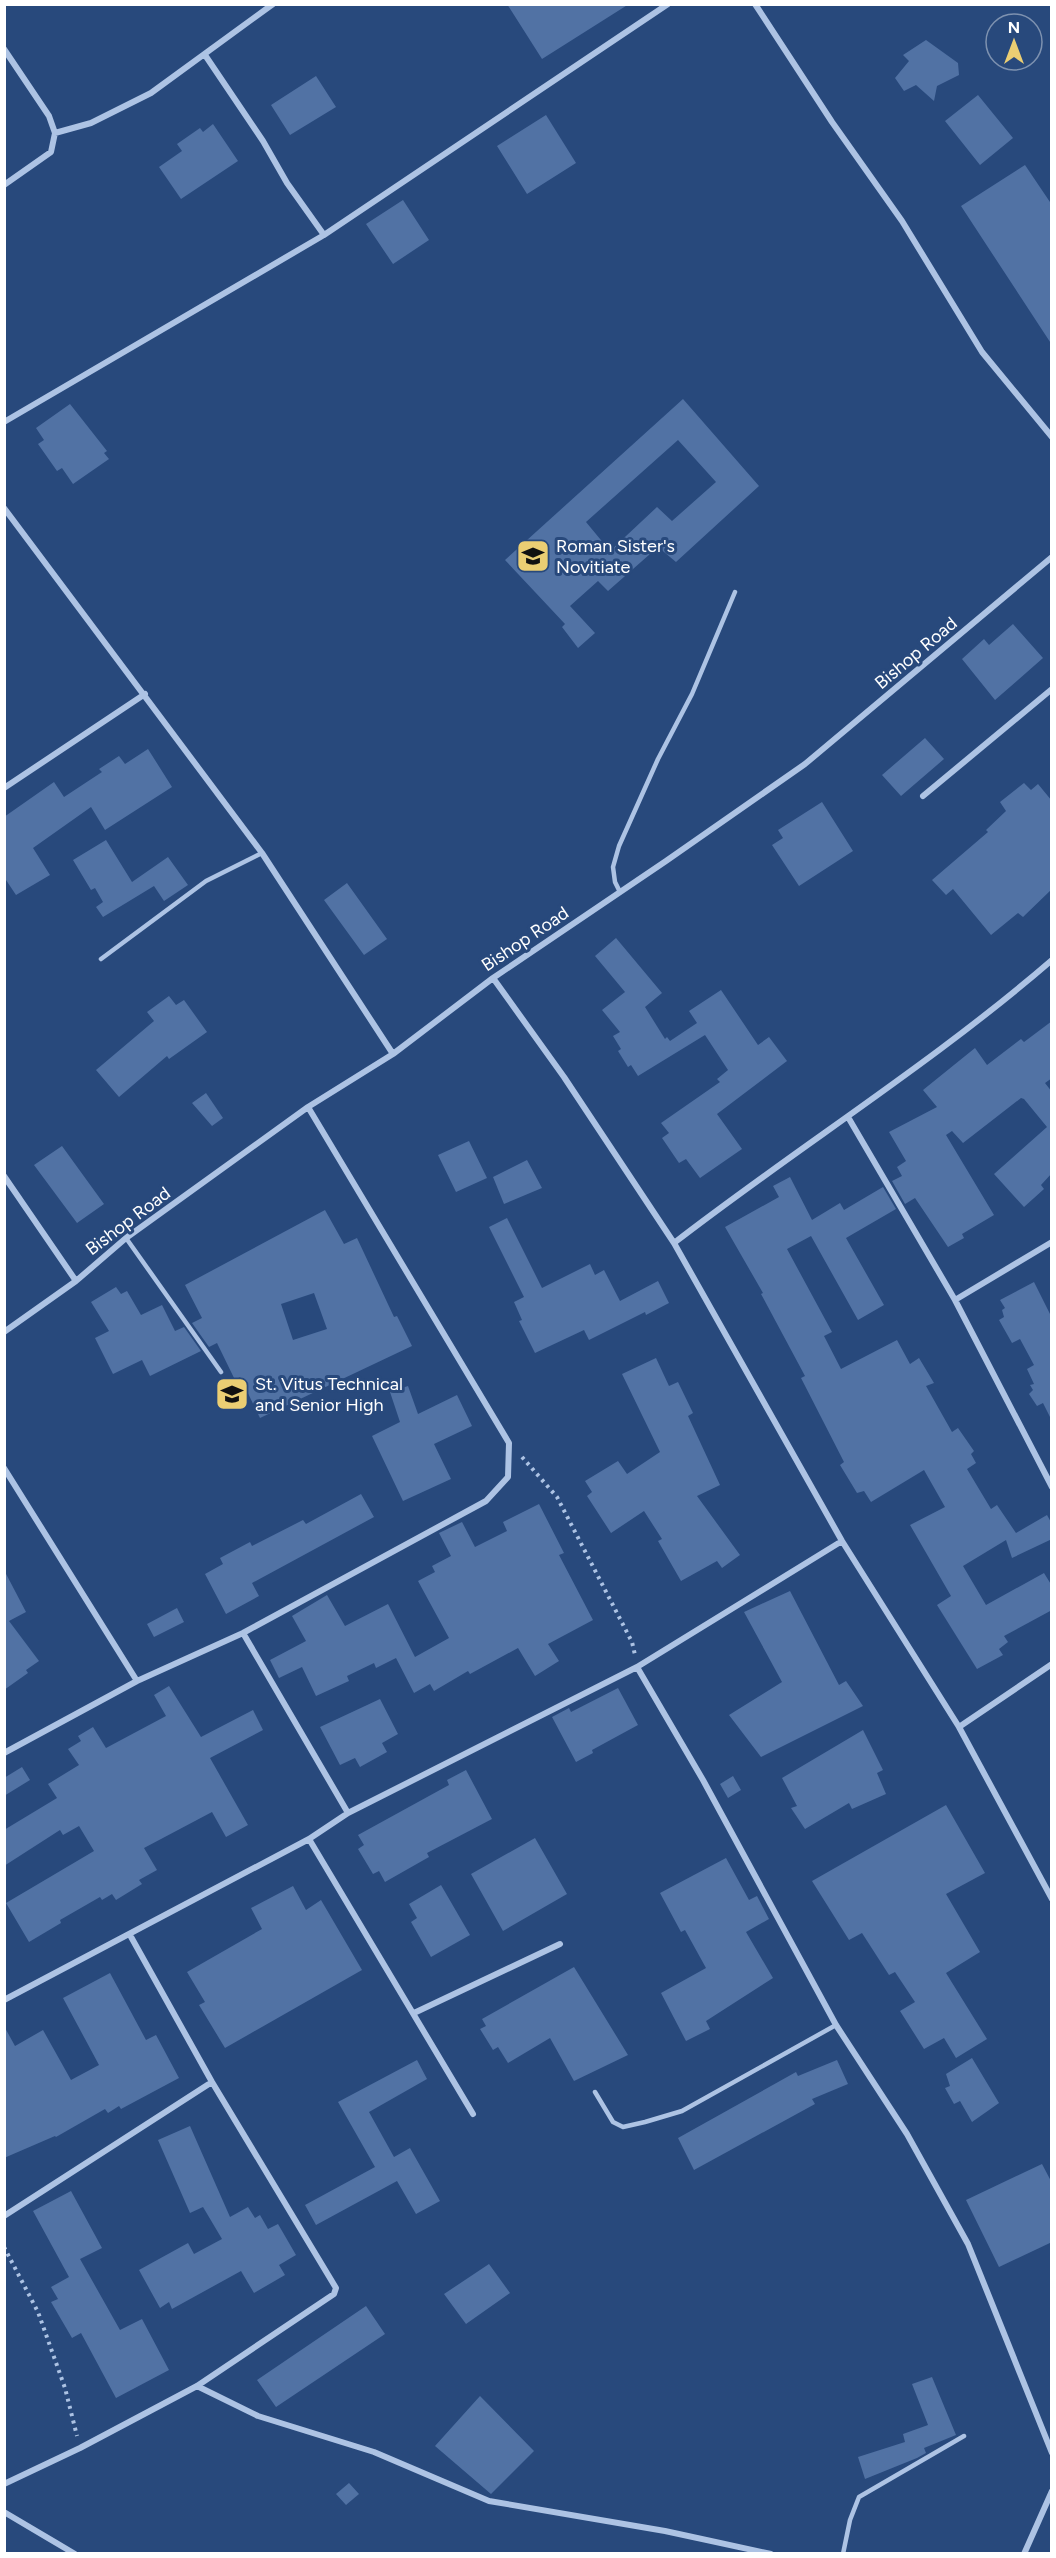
<svg xmlns="http://www.w3.org/2000/svg" width="1056" height="2558" viewBox="0 0 1056 2558" font-family="Figtree,sans-serif">
	<style>
		.building { fill: #5172a4; fill-rule: evenodd }
		.lines { fill: none; stroke-linecap: round; stroke-linejoin: round }
		.path { stroke: #adc3e4; stroke-width: 4; stroke-dasharray: 3 4.5; stroke-linecap: butt }
		.service { stroke: #adc3e4; stroke-width: 4.5 }
		.minor { stroke: #adc3e4; stroke-width: 6 }
		.labels { text-anchor: middle; dominant-baseline: central; stroke-width: 6; stroke-linejoin: round; paint-order: stroke }
		.poi-label { font-size: 18px; fill: #fff; stroke: #28497c; text-anchor: start }
		.street-label { font-size: 18px; fill: #fff; stroke: #28497c }
	</style>
	<rect width="100%" height="100%" fill="#28497c"/>
	<path class="building" d="M507,4H629L542,59Z
		M926,40L958,63L959,75L937,86L934,101L916,85L904,91L895,78L909,61L903,55Z
		M316,76L336,107L290,135L271,105Z
		M978,95L1013,138L980,165L945,121Z
		M546,115L576,163L527,194L497,146Z
		M213,124L238,161L181,199L159,167L182,151L177,144L200,128L203,132Z
		M1025,165L1052,205V345L961,206Z
		M403,200L429,240L393,264L366,224Z
		M683,399L759,486L676,562L658,547L608,591L598,581L570,606L595,633L578,648L562,627L565,624L505,560ZM678,440L716,482L672,521L657,507L610,551L586,522Z
		M70,404L107,451L104,453L109,459L73,484L62,468L57,471L38,444L44,440L36,428Z
		M1013,624L1043,658L995,700L962,659L984,639L989,645Z
		M925,738L944,759L901,796L882,775Z
		M148,749L172,787L105,830L91,807L33,848L50,875L16,895L4,877V817L54,782L64,797L102,772L99,769L119,756L125,764Z
		M1024,783L1031,790L1038,784L1052,801V889L1023,917L1018,913L991,935L953,889L946,895L932,880L988,832L986,830L1006,811L1000,802Z
		M822,802L853,851L799,886L772,845L783,838L778,830Z
		M106,840L132,882L168,857L188,885L164,901L154,886L103,917L96,907L103,902L95,888L91,890L73,860Z
		M347,883L387,939L364,955L324,900Z
		M616,938L662,993L645,1007L665,1039L667,1037L670,1041L697,1023L689,1011L721,990L758,1045L769,1037L787,1061L717,1114L742,1149L700,1178L686,1159L679,1163L662,1138L669,1133L661,1123L720,1082L717,1079L728,1070L705,1035L638,1076L631,1065L628,1067L618,1051L621,1049L613,1036L620,1032L602,1010L625,992L595,956Z
		M169,996L176,1005L184,1000L207,1032L169,1059L167,1056L119,1097L96,1070L154,1021L147,1012Z
		M1052,1021V1078L1045,1083L1052,1092V1173L1041,1185L1044,1189L1024,1207L994,1174L1047,1127L1024,1099L1021,1098L963,1143L952,1131L946,1135L994,1215L962,1234L964,1238L948,1247L915,1198L905,1204L892,1181L902,1176L897,1167L906,1161L889,1132L937,1107L923,1090L975,1048L987,1065L1021,1039L1024,1042Z
		M206,1093L223,1118L212,1126L192,1103Z
		M469,1141L487,1178L456,1192L438,1155Z
		M62,1146L104,1204L77,1223L34,1165Z
		M527,1160L542,1188L504,1204L493,1177Z
		M790,1177L812,1220L840,1203L844,1210L883,1187L896,1209L846,1238L884,1305L858,1320L811,1236L787,1249L832,1332L824,1336L841,1369L897,1340L910,1364L919,1358L934,1383L926,1386L952,1432L958,1428L974,1451L971,1454L976,1463L967,1469L991,1509L997,1505L1016,1533L1047,1515L1052,1524V1539L1012,1558L1006,1540L963,1566L986,1605L1044,1573L1052,1586V1610L1004,1636L1008,1642L999,1649L1003,1655L977,1669L937,1605L951,1596L910,1525L945,1507L924,1470L871,1502L864,1491L857,1493L840,1465L844,1462L801,1378L805,1376L761,1294L763,1293L725,1227L779,1197L773,1186Z
		M325,1210L344,1244L357,1238L394,1317L397,1316L412,1346L260,1418L240,1377L235,1380L217,1343L209,1347L192,1323L202,1318L185,1285ZM314,1293L327,1329L293,1340L281,1304Z
		M507,1218L542,1288L590,1264L595,1275L604,1270L620,1301L658,1281L669,1303L646,1315L645,1312L589,1340L584,1330L535,1353L519,1321L522,1320L514,1302L524,1297L489,1227Z
		M1034,1282L1052,1318V1421L1043,1403L1037,1406L1029,1394L1033,1390L1030,1385L1034,1384L1027,1369L1034,1365L1020,1339L1012,1343L999,1320L1004,1317L1002,1310L1005,1308L1000,1300Z
		M116,1287L121,1294L127,1291L141,1315L162,1305L175,1331L184,1327L201,1351L150,1376L142,1360L113,1374L95,1338L109,1331L91,1302Z
		M656,1358L669,1386L678,1382L693,1413L688,1416L720,1485L697,1496L740,1555L722,1568L717,1561L681,1581L658,1541L662,1539L644,1511L611,1533L587,1496L592,1492L585,1481L618,1461L627,1474L660,1452L622,1374Z
		M408,1386L418,1414L457,1395L472,1426L434,1444L451,1479L403,1501L372,1436L400,1422L390,1392Z
		M361,1494L374,1517L252,1583L259,1596L226,1614L205,1574L223,1564L220,1558L250,1542L252,1546L303,1520L306,1524Z
		M539,1504L564,1553L559,1555L593,1620L548,1644L559,1661L535,1676L518,1648L470,1674L468,1671L434,1691L430,1684L414,1693L396,1658L376,1668L374,1663L347,1676L349,1681L316,1696L302,1667L279,1678L270,1660L306,1641L292,1616L327,1595L345,1626L388,1604L415,1657L449,1638L418,1581L435,1572L432,1566L451,1556L439,1533L462,1522L475,1547L507,1531L503,1522Z
		M4,1570L26,1612L9,1621L39,1661L26,1670L28,1673L4,1690Z
		M790,1591L839,1685L846,1681L863,1706L761,1757L729,1715L782,1682L744,1612Z
		M177,1608L184,1622L154,1637L147,1624Z
		M169,1686L201,1737L253,1710L263,1730L210,1758L248,1825L226,1837L212,1812L144,1848L157,1870L139,1880L142,1884L116,1900L112,1894L102,1900L100,1897L60,1920L61,1923L29,1942L6,1903L94,1851L79,1826L63,1835L60,1830L4,1866V1830L57,1798L48,1784L79,1765L68,1749L81,1741L78,1736L93,1727L106,1748L166,1716L154,1695Z
		M618,1688L638,1725L592,1750L593,1753L576,1762L552,1717L569,1708L571,1712Z
		M380,1699L398,1734L382,1743L387,1752L360,1767L355,1758L340,1765L320,1727Z
		M863,1730L883,1770L877,1773L886,1794L852,1809L849,1803L805,1829L791,1808L797,1806L782,1778Z
		M22,1767L30,1780L4,1796V1778Z
		M466,1770L492,1819L427,1853L429,1857L385,1882L379,1871L373,1874L358,1849L364,1845L358,1835L449,1785L447,1780Z
		M733,1776L741,1790L728,1798L720,1784Z
		M946,1805L985,1873L946,1894L980,1952L946,1973L987,2039L956,2058L944,2038L924,2049L900,2011L915,2002L895,1972L889,1975L862,1933L849,1940L812,1881Z
		M535,1838L567,1894L503,1931L471,1874Z
		M726,1858L749,1900L757,1896L769,1919L746,1932L773,1978L706,2021L710,2029L686,2041L661,1993L706,1968L685,1930L681,1932L660,1893Z
		M441,1885L470,1935L431,1957L411,1922L417,1918L409,1904Z
		M293,1886L306,1910L321,1900L362,1970L225,2048L199,2005L205,2002L187,1972L262,1929L251,1908Z
		M574,1967L628,2055L574,2081L550,2038L508,2063L498,2047L493,2050L480,2029L486,2026L482,2019Z
		M110,1973L146,2040L156,2035L179,2078L121,2109L119,2106L108,2113L105,2109L56,2137L55,2136L4,2158V2026L15,2046L43,2030L71,2080L99,2065L63,1998Z
		M972,2058L999,2103L972,2122L960,2101L954,2104L945,2088L950,2086L946,2074Z
		M417,2060L427,2079L369,2112L394,2157L410,2148L440,2201L416,2214L397,2181L316,2225L305,2205L375,2167L338,2102Z
		M837,2060L848,2084L812,2099L815,2104L694,2170L678,2138L796,2072L798,2076Z
		M190,2126L230,2217L248,2207L255,2218L260,2215L268,2229L278,2224L296,2255L279,2265L285,2275L254,2293L241,2271L172,2309L169,2302L160,2308L139,2270L188,2243L194,2254L222,2239L203,2207L190,2213L158,2140Z
		M1042,2164L1052,2183V2242L999,2267L966,2200Z
		M71,2191L102,2248L80,2259L120,2330L142,2319L169,2370L116,2398L81,2333L72,2338L51,2302L58,2299L51,2287L69,2277L33,2211Z
		M489,2264L510,2293L466,2324L444,2294Z
		M366,2306L385,2334L276,2407L257,2380Z
		M932,2377L956,2435L924,2448L926,2453L917,2458L865,2479L858,2457L905,2442L903,2434L928,2425L912,2384Z
		M480,2396L534,2451L491,2494L435,2446Z
		M349,2483L359,2494L346,2505L336,2494Z"/>
	<g class="lines">
		<path class="path" d="M522,1457L557,1497L632,1642L635,1655
			M4,2247L38,2312L65,2388L77,2436"/>
		<path class="service" d="M620,892L615,882L613,867L619,846L658,759L692,694L735,592
			M101,959L206,881L262,853
			M126,1238L221,1372
			M595,2092L613,2122L623,2127L645,2122L682,2111L836,2025
			M843,2554L850,2520L859,2497L964,2436"/>
		<path class="minor" d="M755,4L832,122L902,221L982,352L1052,437
			M4,49L49,116L55,133L51,152L4,185
			M205,55L263,141L287,183L324,235
			M55,133L91,123L151,93L273,4
			M4,422L324,235L668,4
			M4,508L262,853L393,1054
			M4,788L145,694
			M923,796L1052,689
			M493,978L564,1077L674,1243L842,1541L959,1727L1052,1899
			M848,1117L955,1300L1052,1487
			M4,1176L76,1281
			M674,1243C798,1147 933,1063 1052,960
			M955,1300L1052,1242
			M4,1332L76,1281L126,1238L308,1107L393,1054L493,978L666,861L805,764L1052,557
			M4,1468L137,1681
			M243,1633L348,1813
			M637,1667L703,1780L836,2025L907,2134L968,2244L1052,2453
			M959,1727L1052,1664
			M4,1753L137,1681L243,1633L486,1501L508,1477L509,1443L308,1107
			M309,1839L473,2114
			M4,2000L309,1839L348,1813L637,1667L842,1541
			M414,2013L560,1944
			M4,2216L212,2082
			M197,2386L258,2416L374,2452L489,2501L665,2531L771,2554
			M4,2484L80,2448L197,2386L334,2294L336,2288L212,2082L130,1935
			M4,2512L75,2554
			M1024,2554L1052,2491"/>
	</g>
	<defs>
		<g id="school-square" transform="scale(1.725)"><rect x="-9" y="-9" width="18" height="18" rx="4" fill="#ebce73" stroke="#28497c"/><path d="M0-5L7-2L0 1L-7-2ZM-4 1L0 2.5L4 1V4Q0 6-4 4Z" fill="#111"/></g>
	</defs>
	<g fill-rule="evenodd">
		<use href="#school-square" x="533" y="556"/>
		<use href="#school-square" x="232" y="1394"/>
	</g>
	<g class="labels">
		<g class="poi-label">
			<text x="556" y="546">Roman Sister's<tspan x="556" dy="21">Novitiate</tspan></text>
			<text x="255" y="1384">St. Vitus Technical<tspan x="255" dy="21">and Senior High</tspan></text>
		</g>
		<g class="street-label">
			<text transform="translate(916 653) rotate(-40)">Bishop Road</text>
			<text transform="translate(525 939) rotate(-34)">Bishop Road</text>
			<text transform="translate(128 1221) rotate(-37)">Bishop Road</text>
		</g>
	</g>
	<rect width="1056" height="2558" fill="none" stroke="#ffffff" stroke-width="12"/>
	<g transform="translate(1014 42)"><circle r="28" fill="#28497c" stroke="#7e92b0" stroke-width="1.5"/>
	<path d="M0-4.5L10 22L0 15L-10 22Z" fill="#ebce73"/>
	<text y="-9" font-size="16" font-weight="bold" text-anchor="middle" fill="#ffffff">N</text>
	</g>
</svg>
